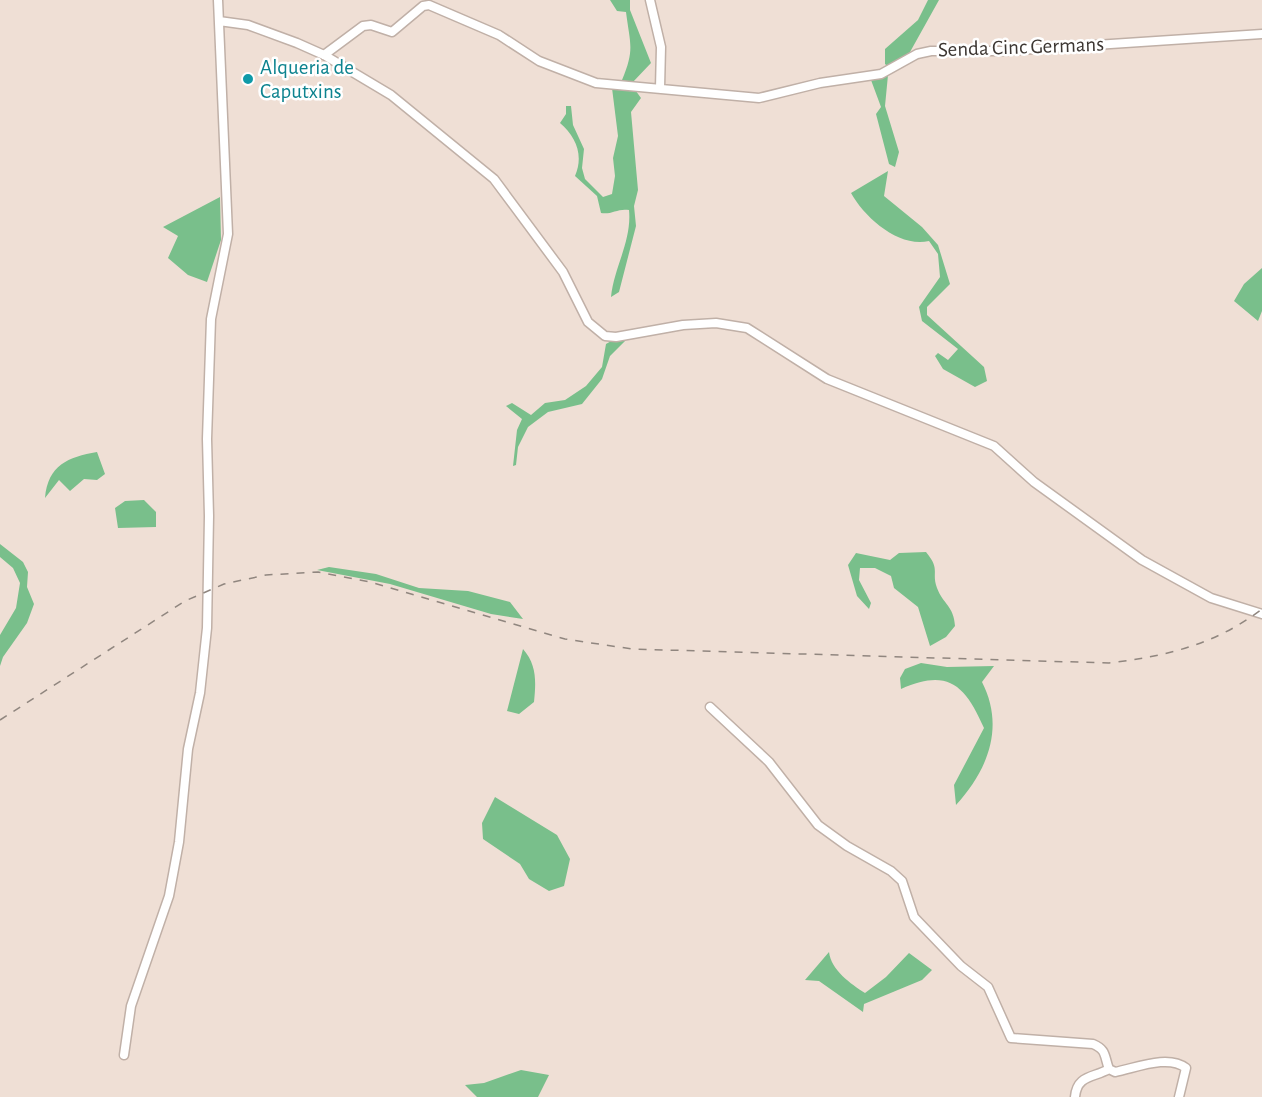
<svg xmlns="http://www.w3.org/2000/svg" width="1262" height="1097" viewBox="0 0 1262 1097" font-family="'Alegreya Sans',sans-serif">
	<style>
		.forest { fill: #79bf8b }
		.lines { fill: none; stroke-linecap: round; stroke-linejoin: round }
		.minor-casing { stroke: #c0b0a7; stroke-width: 11 }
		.minor { stroke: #fff; stroke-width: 8 }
		.rail { stroke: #90867f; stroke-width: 1.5; stroke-dasharray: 8 8; stroke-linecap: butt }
		.culture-dot { fill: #0f9aa8; stroke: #fff; stroke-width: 2 }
		.labels { text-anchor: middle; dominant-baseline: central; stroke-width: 5; stroke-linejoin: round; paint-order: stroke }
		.street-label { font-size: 21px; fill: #3c3632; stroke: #fff }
		.culture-label { font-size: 21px; fill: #0d838f; stroke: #fff; text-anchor: start }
	</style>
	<rect width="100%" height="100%" fill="#efdfd5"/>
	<path class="forest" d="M610,0H630V10L651,63L632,83L622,80C635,49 630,44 626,12L617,11Z
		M928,0H939L910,52L890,68L885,64V49L918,20Z
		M888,75L885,106L899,152L895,167L889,164L876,114L881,107L871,80Z
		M633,87L641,98L631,112L638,190L634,206L636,226L619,292L611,297C614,267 632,241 629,210C618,208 611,215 601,213L597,196L575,176C584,155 576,137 560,123L566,114V106H571L573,125L584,149L582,168L585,179L603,197L612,194L615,176L613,158L618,136L612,88Z
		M888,171L884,196L922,227L938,245L950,284L927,307V315L984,367L987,381L975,387L943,369L935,356L938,353L948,360L958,349L922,321L919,307L940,277L938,254L929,241C899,248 865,218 851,193Z
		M220,197L221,240L207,282L188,275L168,258L178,236L163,227Z
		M1262,268V311L1258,321L1234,301L1244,284Z
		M613,340L625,341L610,356L602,379L582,404L548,412L528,427L518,447L516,465L513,466L517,430L522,419L506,406L512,403L531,415L545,403L565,400L586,386L602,367L606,344Z
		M97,452L105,474L97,480L84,479L70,491L59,480L45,498C48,465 68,457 97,452Z
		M144,500L156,512V527L118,528L115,508L125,501Z
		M0,544L23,562L28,572L27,587L34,604L27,623L3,657L0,666V635L16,608L20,583L13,568L0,557Z
		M926,552C941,570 931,572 937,588C943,604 954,606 955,626L946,637L930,646L918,607L894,588L891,576L875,568H860L859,580L871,603L869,609L857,596L848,565L856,553L890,560L899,553Z
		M329,567L376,574L419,588L468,591L510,602L523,619L491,614L390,584L317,570Z
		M523,649C537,665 536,682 534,702L519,714L507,711Z
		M921,663L947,667L994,666L982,682C1005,727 988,770 956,805L954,785L984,728C965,685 948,668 901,689L900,678L905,669Z
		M495,797L557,835L570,859L564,886L549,891L529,879L520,864L483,839L482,823Z
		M829,952C831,970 851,984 865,993L886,977L909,953L932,970L922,980L864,1004L863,1012L819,981L805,980Z
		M521,1070L549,1075L538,1097H477L465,1085L484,1083Z"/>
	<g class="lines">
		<g class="minor-casing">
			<path id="minor" d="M650,0L661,47L660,88
				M219,21L248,25L297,43L324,55L391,95L494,179L563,272L588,322L605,336L616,337L683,325L716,323L747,328L827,379L994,446L1034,482L1142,560L1211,598L1262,614
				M324,55L363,26L371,25L392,32L423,6L429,5L499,35L539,61L596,83L759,98L820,83L881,74L917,54L931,51H1003L1262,34
				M710,707L769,762L818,825L847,846L891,871L902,881L914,917L961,966L988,987L1011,1038L1093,1044C1107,1050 1104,1056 1109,1069L1115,1072C1136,1068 1168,1054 1186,1068L1179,1097
				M124,1055L131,1006L169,896L179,842L188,749L200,693L207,628L209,516L207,439L211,319L228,234L218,0
				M1075,1097C1077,1075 1093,1078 1109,1069"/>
		</g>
		<use href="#minor" class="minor"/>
		<path class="rail" d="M0,720L185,601L224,584L266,575L318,572L370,582L565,639L632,649L1109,663C1166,656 1215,645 1262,609"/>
	</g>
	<circle class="culture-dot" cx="248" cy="79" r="6"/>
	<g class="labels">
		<g class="street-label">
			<text transform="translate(1021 47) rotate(-2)">Senda Cinc Germans</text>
		</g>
		<g class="culture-label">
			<text x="260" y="67">Alqueria de<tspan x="260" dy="24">Caputxins</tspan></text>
		</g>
	</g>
</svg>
